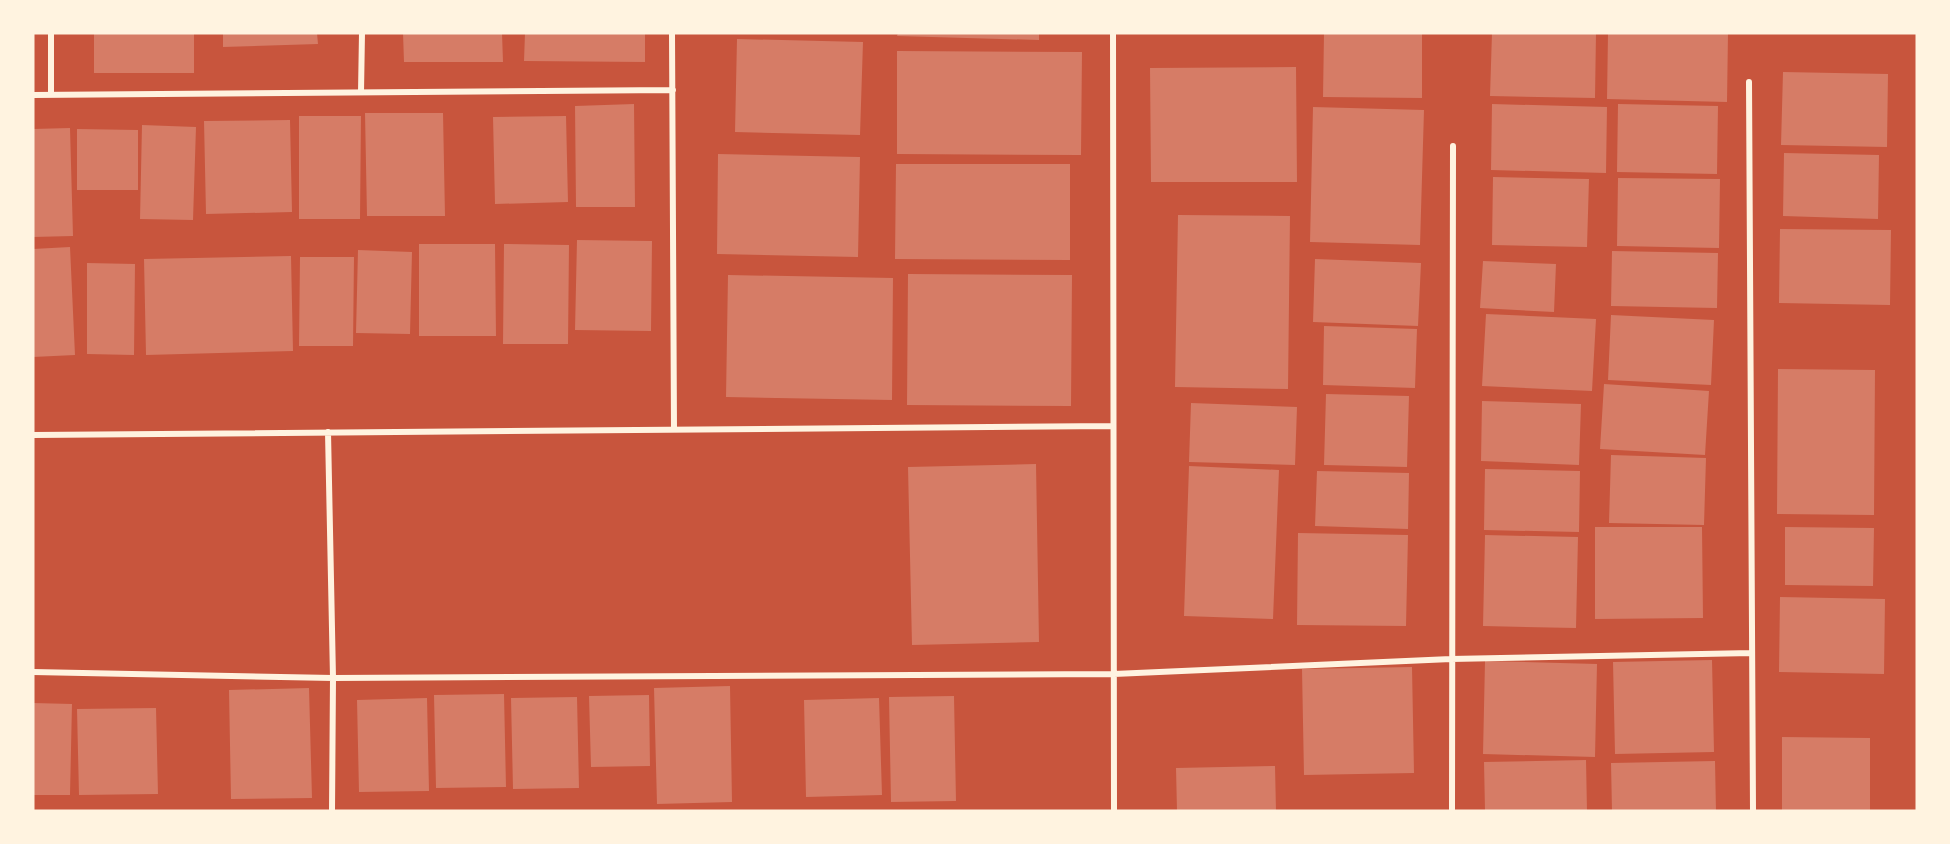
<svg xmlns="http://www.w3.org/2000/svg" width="1950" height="844" viewBox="0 0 1950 844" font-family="Signika,sans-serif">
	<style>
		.building { fill: #d67c66 }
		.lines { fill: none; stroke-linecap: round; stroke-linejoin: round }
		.minor { stroke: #fff3e0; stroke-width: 6 }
	</style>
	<rect width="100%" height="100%" fill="#c8553d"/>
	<path class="building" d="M94,33H194V73H94Z
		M223,33H317L318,44L223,47Z
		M403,33H502L503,62H404Z
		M525,33H645V62L524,61Z
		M898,33H1039V40L897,36Z
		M1324,33H1422V98L1323,97Z
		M1492,33H1596L1595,98L1490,96Z
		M1608,33H1728L1727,102L1607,99Z
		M737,39L863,42L860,135L735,132Z
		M897,51L1082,52L1081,155L897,154Z
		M1296,67L1297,182H1151L1150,68Z
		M1783,72L1888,74L1887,147L1781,145Z
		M634,104L635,207H576L575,106Z
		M1492,104L1607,107L1606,173L1491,170Z
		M1618,104L1718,106L1717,174L1617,172Z
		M1313,107L1424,110L1420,245L1310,242Z
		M365,113H443L445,216H367Z
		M299,116H361L360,219H299Z
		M566,116L568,202L495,204L493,117Z
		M290,120L292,212L206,214L204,121Z
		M142,125L196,127L193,220L140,219Z
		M70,128L73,236L33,237V129Z
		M77,129L138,130V190H77Z
		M1784,153L1879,155L1878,219L1783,216Z
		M718,154L860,157L858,257L717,254Z
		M896,164H1070V260L895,259Z
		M1493,177L1589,179L1587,247L1492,245Z
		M1618,178L1720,179L1719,248L1617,246Z
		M1178,215L1290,216L1288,389L1175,387Z
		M1780,229L1891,230L1890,305L1779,303Z
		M577,240L652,241L651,331L575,330Z
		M419,244H495L496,336H419Z
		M504,244L569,245L568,344H503Z
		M70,247L75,355L33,357V249Z
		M358,250L412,252L410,334L356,333Z
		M1612,251L1718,253L1717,308L1611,306Z
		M291,256L293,351L146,355L144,259Z
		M300,257H354L353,346H299Z
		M1315,259L1421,263L1418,326L1313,322Z
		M1483,261L1556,264L1554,312L1480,308Z
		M87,263L135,264L134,355L87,354Z
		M908,274L1072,275L1071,406L907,405Z
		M728,275L893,278L892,400L726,397Z
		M1486,314L1596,319L1592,391L1482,386Z
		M1611,315L1714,320L1711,385L1608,380Z
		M1324,326L1417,329L1415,388L1323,385Z
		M1778,369L1875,370L1874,515L1777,514Z
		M1604,384L1709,391L1705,455L1600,449Z
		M1326,394L1409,396L1407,467L1324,465Z
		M1482,401L1581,404L1579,465L1481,461Z
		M1191,403L1297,407L1295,465L1189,462Z
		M1611,455L1706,458L1704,525L1609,523Z
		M1036,464L1039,642L912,645L908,467Z
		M1189,466L1279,470L1273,619L1184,616Z
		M1485,469L1580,471L1579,532L1484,530Z
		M1317,471L1409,473L1408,529L1315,526Z
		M1595,527H1702L1703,618L1595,619Z
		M1785,527L1874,528L1873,586L1785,585Z
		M1298,533L1408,535L1406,626L1297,625Z
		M1485,535L1578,537L1576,628L1483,626Z
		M1780,597L1885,599L1884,674L1779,672Z
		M1712,660L1714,752L1615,754L1613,662Z
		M1485,661L1597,664L1595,757L1483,754Z
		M1412,667L1414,773L1304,775L1302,669Z
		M730,686L732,802L657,804L654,688Z
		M309,688L312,798L231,799L229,690Z
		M504,694L506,787L436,788L434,695Z
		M649,695L650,766L591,767L589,696Z
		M954,696L956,801L891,802L889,697Z
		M577,697L579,788L513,789L511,698Z
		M427,698L429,791L359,792L357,700Z
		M879,698L882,795L806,797L804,700Z
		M33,703L72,704L70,795H33Z
		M156,708L158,794L79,795L77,709Z
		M1782,737L1870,738V811H1782Z
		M1586,760L1587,811H1485L1484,762Z
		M1715,761L1716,811H1612L1611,763Z
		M1275,766L1276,811H1177L1176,768Z"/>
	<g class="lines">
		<path class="minor" d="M672,33L674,429
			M1113,33L1114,811
			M1749,82L1753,811
			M361,92L362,33
			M33,95L673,90
			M51,95V33
			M328,432L333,678L332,811
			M33,435L1113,426
			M33,672L333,678L1114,674L1451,659L1752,653
			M1452,811L1453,146"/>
	</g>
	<rect width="1950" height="844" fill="none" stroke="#fff3e0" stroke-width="69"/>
</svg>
